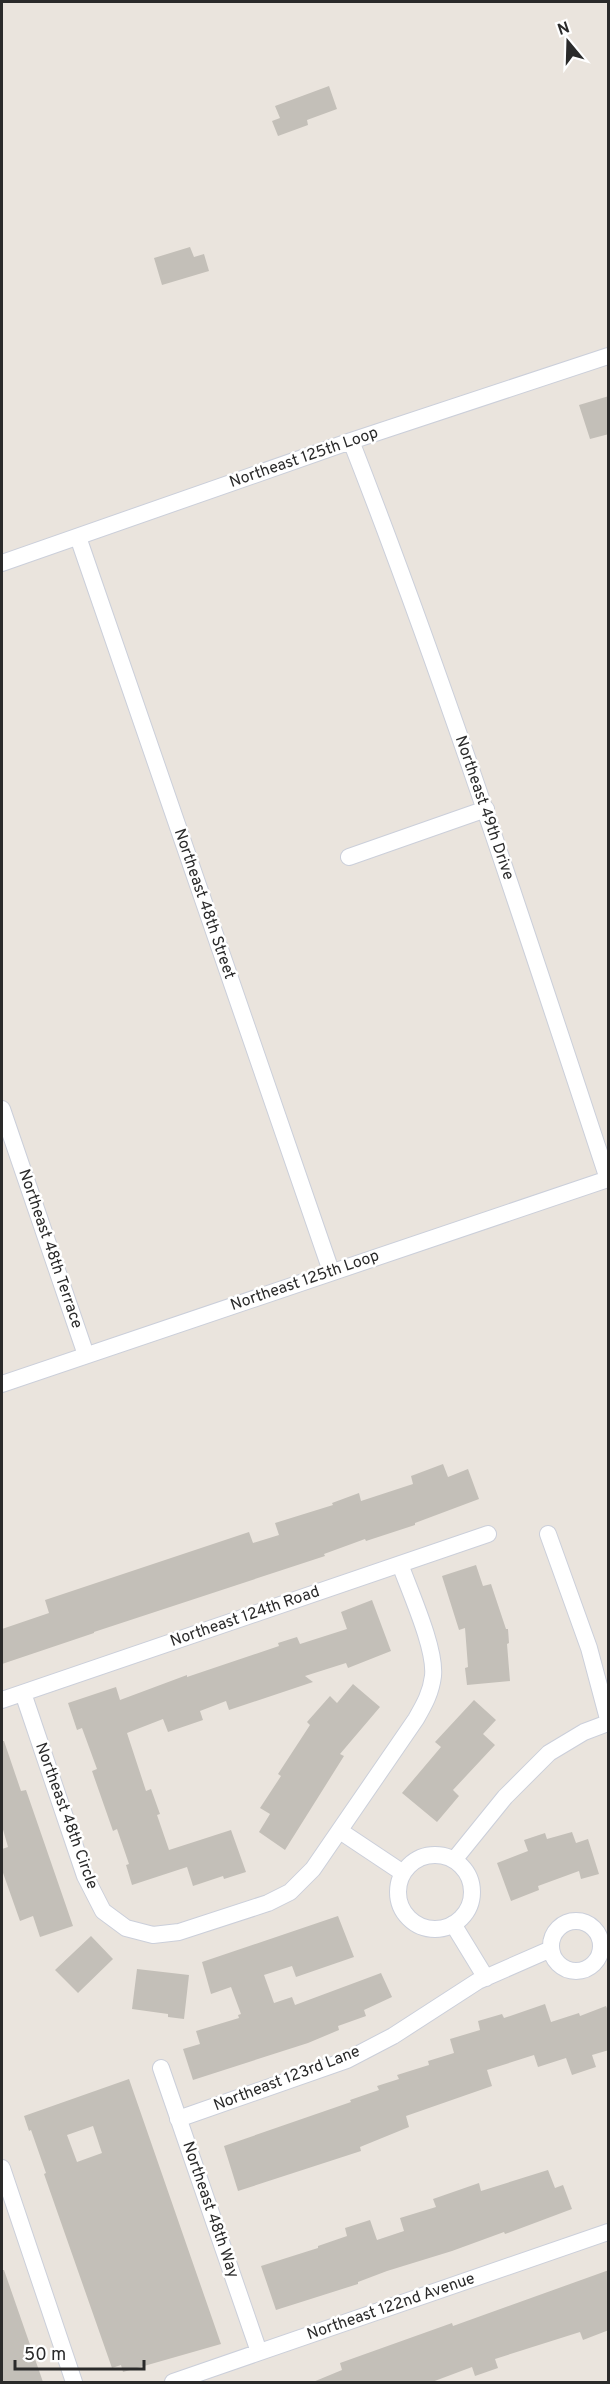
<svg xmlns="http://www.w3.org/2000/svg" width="610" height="2384" viewBox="0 0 610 2384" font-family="Overpass,sans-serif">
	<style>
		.building { fill: #c3bfb8; fill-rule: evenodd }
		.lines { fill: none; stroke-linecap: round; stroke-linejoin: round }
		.minor-casing { stroke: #cbcfda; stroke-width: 18 }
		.minor { stroke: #fff; stroke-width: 16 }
		.labels { text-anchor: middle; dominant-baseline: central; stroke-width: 5; stroke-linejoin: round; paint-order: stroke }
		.street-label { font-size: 16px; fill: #2a2a2a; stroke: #fff }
	</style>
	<rect width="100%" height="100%" fill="#eae4dd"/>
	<path class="building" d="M329,86L337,109L307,120L308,125L278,136L272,121L280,118L275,106Z
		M190,247L194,257L204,254L209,271L162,285L154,258Z
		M609,396V434L590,439L579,405Z
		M443,1464L448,1477L468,1469L479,1499L415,1523V1525L366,1541L365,1539L324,1554L325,1556L94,1632V1633L2,1664V1629L49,1613L45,1600L249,1532L253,1543L279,1535L275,1523L333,1505L332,1503L359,1493L361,1501L413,1484L411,1476Z
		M476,1565L483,1586L491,1584L506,1629H508L509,1643L507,1644L510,1681L467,1685L465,1668L468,1667L465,1628L459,1630L442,1576Z
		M372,1600L391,1651L348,1668L346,1663L305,1676L313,1682L229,1710L226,1701L200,1711L203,1720L168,1732L163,1719L127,1733L146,1791L151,1789L160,1814L157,1815L169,1850L231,1830L246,1872L224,1879L223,1876L193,1886L187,1867L132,1885L126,1865L129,1864L117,1829L113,1831L92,1771L97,1769L82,1728L77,1730L68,1703L116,1687L120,1700L187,1675V1677L279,1646L278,1643L297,1637L300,1644L347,1629L341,1612Z
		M353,1684L380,1707L340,1754L344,1756L285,1850L259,1832L270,1814L260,1808L281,1776L278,1774L310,1725L307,1722L330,1696L337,1703Z
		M474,1700L496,1720L483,1734L495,1745L453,1790L459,1796L437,1822L402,1793L441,1747L435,1742Z
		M2,1741H4L21,1791L26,1790L73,1926L40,1937L33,1916L20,1921L2,1870V1849L8,1847L2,1826Z
		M572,1832L576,1843L588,1839L599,1874L581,1879L579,1871L538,1886L539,1890L511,1901L497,1863L528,1851L524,1840L545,1833L547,1839Z
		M338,1916L354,1957L296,1977L292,1966L264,1975L274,2003L292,1997L295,2005L381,1973L392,1997L364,2010L366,2016L338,2026L339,2030L308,2043L193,2080L183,2049L200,2044L196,2031L239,2018L238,2015L241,2014L231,1987L211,1994L202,1962Z
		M91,1936L113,1959L78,1993L55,1970Z
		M137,1969L189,1975L184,2019L168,2017V2014L132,2009Z
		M545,2004L551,2022L579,2013L580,2016L606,2006L609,2013V2050L592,2055L596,2067L572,2075L566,2058L538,2067L534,2055L487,2070L492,2086L406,2116L409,2127L360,2147L361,2151L238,2191L224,2146L351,2102L350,2100L379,2090L377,2086L399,2079L397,2075L429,2065L428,2061L454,2053L450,2039L480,2030L478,2021L502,2014L504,2018Z
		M129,2079L221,2344L123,2372L121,2365L112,2368L44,2174L46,2173L31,2130L29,2131L24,2116ZM93,2126L102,2153L77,2162L67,2135Z
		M548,2170L555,2188L563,2185L572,2209L505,2234L504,2232L452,2251L387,2271L358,2282V2284L276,2310L261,2266L318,2248V2246L347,2236L345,2228L370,2220L377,2240L404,2231L400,2218L436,2207L433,2199L479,2183L481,2191Z
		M2,2270H4L43,2382H2Z
		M609,2270V2330L583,2340L580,2332L495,2359L498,2368L475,2376L472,2367L432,2382H313L342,2370L340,2363L452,2323L453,2326Z"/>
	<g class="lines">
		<g class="minor-casing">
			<path id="minor" d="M351,441C446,684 526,931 608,1179
				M78,537L331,1271
				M2,563L351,441L608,356
				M349,857L486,809
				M2,1109L86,1355
				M2,1384L608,1179
				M548,1534L589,1648L608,1719
				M23,1693L85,1876L103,1911L126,1928L153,1935L179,1932L268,1903L290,1892L313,1869L416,1719C424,1705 431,1693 433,1676C436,1649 410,1592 400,1564
				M2,1700L488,1534
				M340,1831L403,1873
				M398 1892a37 37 0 1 1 74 0a37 37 0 1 1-74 0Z
				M454,1860L505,1797L549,1753L584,1732L608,1723
				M551 1946a25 25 0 1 1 50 0a25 25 0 1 1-50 0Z
				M453,1924L486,1978
				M161,2068L259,2352
				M178,2119L347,2060L393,2036L478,1981L551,1949
				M2,2168L74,2382
				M173,2382L608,2232"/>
		</g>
		<use href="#minor" class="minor"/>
	</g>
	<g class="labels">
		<g class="street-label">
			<text transform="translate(304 458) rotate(-19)">Northeast 125th Loop</text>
			<text transform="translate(484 808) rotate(71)">Northeast 49th Drive</text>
			<text transform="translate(204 904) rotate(71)">Northeast 48th Street</text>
			<text transform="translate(50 1249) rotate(71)">Northeast 48th Terrace</text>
			<text transform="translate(305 1281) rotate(-19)">Northeast 125th Loop</text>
			<text transform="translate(245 1617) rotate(-19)">Northeast 124th Road</text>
			<text transform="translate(66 1816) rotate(70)">Northeast 48th Circle</text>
			<text transform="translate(287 2079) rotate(-21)">Northeast 123rd Lane</text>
			<text transform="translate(210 2210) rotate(71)">Northeast 48th Way</text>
			<text transform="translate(391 2307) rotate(-19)">Northeast 122nd Avenue</text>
		</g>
	</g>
	<rect width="610" height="2384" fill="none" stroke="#2a2a2a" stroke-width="6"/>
	<g transform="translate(568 42) rotate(341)" stroke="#ffffff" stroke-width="4.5" paint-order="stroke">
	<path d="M0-4.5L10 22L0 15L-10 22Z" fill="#2a2a2a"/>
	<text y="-9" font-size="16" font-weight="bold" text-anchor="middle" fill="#2a2a2a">N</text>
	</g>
	<path d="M15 2360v9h129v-9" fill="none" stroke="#2a2a2a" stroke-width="3"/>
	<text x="24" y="2360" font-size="18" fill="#2a2a2a" stroke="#ffffff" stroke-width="4.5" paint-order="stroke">50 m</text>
</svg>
